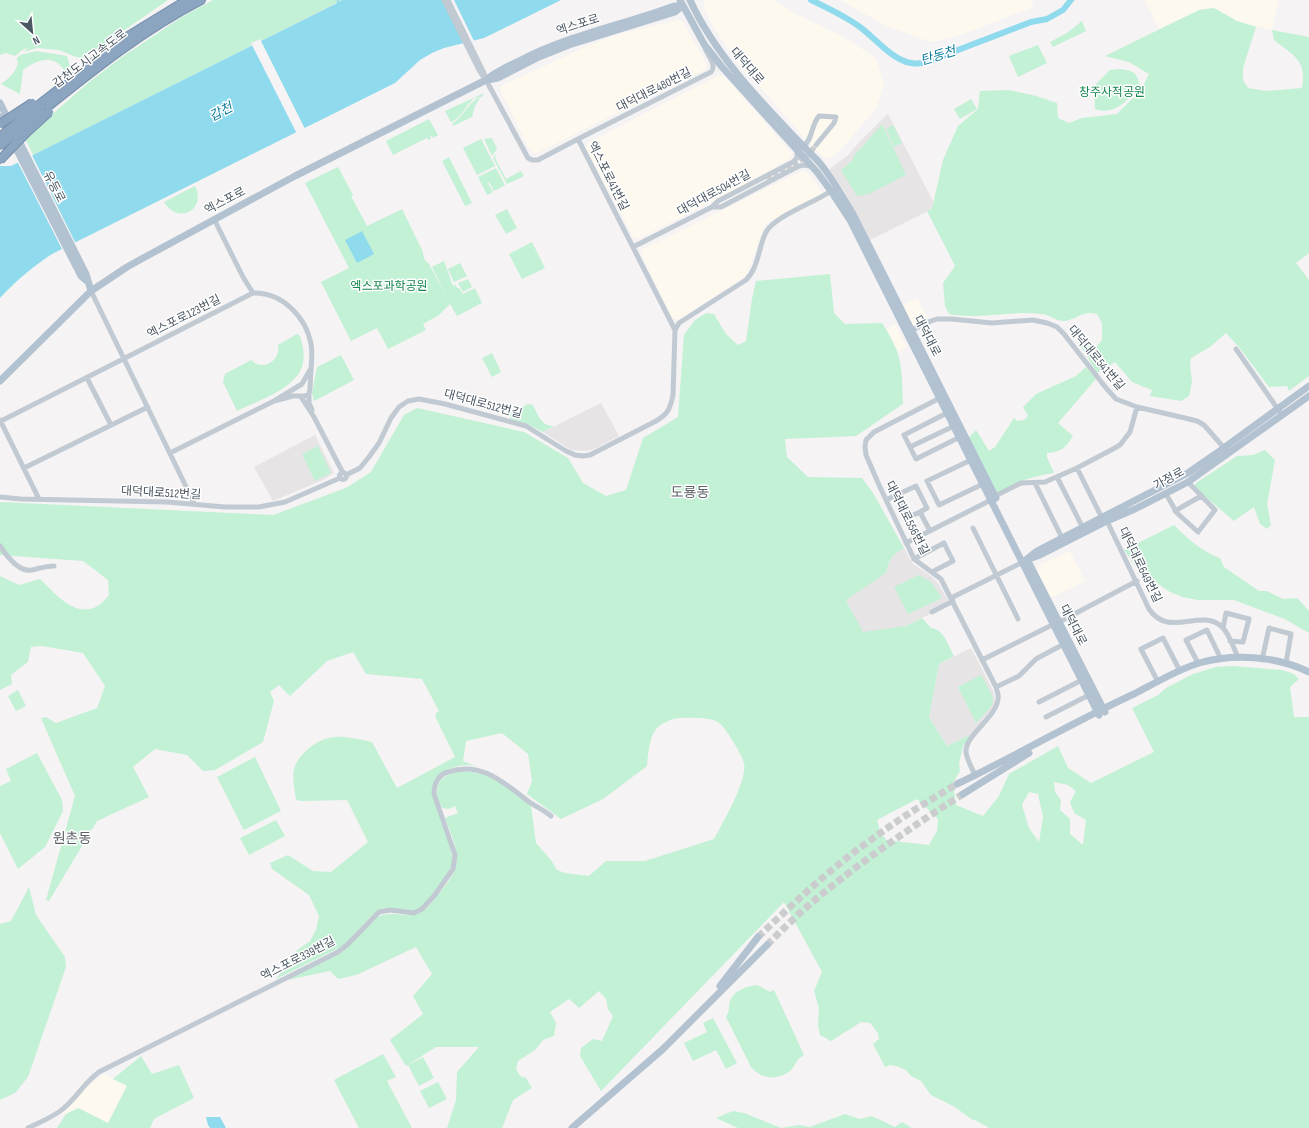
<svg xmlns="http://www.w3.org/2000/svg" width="1309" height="1128" viewBox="0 0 1309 1128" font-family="'Sofia Sans Condensed','Noto Sans KR',sans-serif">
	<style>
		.commercial { fill: #fdf9ef }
		.education { fill: #e6e4e5 }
		.green { fill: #c3f1d5; fill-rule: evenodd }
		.water { fill: #90daee }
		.pier { fill: #f5f3f3 }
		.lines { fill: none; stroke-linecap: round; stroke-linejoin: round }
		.river { stroke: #90daee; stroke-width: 6 }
		.minor-tunnel { stroke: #caccce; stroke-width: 5; stroke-dasharray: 5 2.5; stroke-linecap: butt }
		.major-tunnel { stroke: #caccce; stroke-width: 7; stroke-dasharray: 7 3.5; stroke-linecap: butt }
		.highway-casing { stroke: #7690ad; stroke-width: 10 }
		.minor { stroke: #c1cad2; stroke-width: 5 }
		.major { stroke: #b3c2d1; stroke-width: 7 }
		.highway { stroke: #8ba5c1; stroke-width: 8 }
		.highway-bridge-casing { stroke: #7690ad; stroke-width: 10; stroke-linecap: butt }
		.highway-bridge { stroke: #8ba5c1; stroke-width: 8 }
		.labels { text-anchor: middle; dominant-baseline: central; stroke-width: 3; stroke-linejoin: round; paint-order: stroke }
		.street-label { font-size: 12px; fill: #4a5661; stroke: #fff }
		.park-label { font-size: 12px; fill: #17864f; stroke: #fff }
		.water-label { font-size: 13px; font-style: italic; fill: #0c7c9b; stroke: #fff }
		.quarter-label { font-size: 14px; fill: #5f6368; stroke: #fff }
	</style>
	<rect width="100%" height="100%" fill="#f5f3f3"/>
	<path class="commercial" d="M706,0H773L792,12L842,36L876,58L884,85L876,108L840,151L833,157L825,159L801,134L755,81L746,74L729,51L712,24L704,8V3Z
		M840,0H1031L1034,7L963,34L935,42L922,39L888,27Z
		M1145,0H1279L1272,30L1237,21L1214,8L1199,10L1159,29Z
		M678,20L683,22L707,65L706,69L537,153L530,151L500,90L501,86L590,45L613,36Z
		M719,75L724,76L792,153L791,158L754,179L751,182L638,239L633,237L586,148L588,143Z
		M802,171L807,172L823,193L821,196L767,223L761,235L746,276L678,320L672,318L641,254L643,249Z
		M917,298L928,319L915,326L912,325L903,305Z
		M895,324L907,347L898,352L886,329Z
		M1070,551L1085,581L1050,598L1037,570L1039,565Z
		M104,1074L127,1085L108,1123L79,1108L66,1114L61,1113L89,1083L91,1084Z"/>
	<path class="education" d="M888,114L934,203L932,209L870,240L844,191L830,170L831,168L847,156L862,139Z
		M601,403L619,436L592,450L584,451L571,450L543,432Z
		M315,435L334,473L323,480L273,501L254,467Z
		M904,548L913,564L931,576L939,584L948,600L932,613L906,626L863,633L846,600L886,573L889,563L894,553Z
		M971,648L994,692L995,703L993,708L972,734L947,746L929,717L939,664Z"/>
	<path class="green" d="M0,0H168L87,56L82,58L76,57L59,50L37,48L24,52L28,48L22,50L15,56L6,53L0,55Z
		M213,0H342L33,155L25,138L88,83L122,57L182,17Z
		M1214,8L1237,21L1256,27L1243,68V80L1248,88L1266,91L1302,88C1307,60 1294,56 1274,40L1272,30L1309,37V253L1296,263L1309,280V376L1289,391L1287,386L1269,387L1239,347L1226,333L1210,347L1191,358L1190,365L1192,382L1189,396L1181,401L1150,396L1152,390L1132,382L1115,362L1097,373L1077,340L1096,347L1102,340V323L1097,314C1084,310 1077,319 1065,321C1057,322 1049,314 1041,314C1010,310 980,320 949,314L945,306L943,283L955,266L927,211L932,209L943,160L958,126L978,109L980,91L1009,90L1036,96L1057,103L1058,118L1069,123L1082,118L1117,114L1141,90L1149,74L1129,62L1105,56L1199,10Z
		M1082,21L1086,31L1053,47L1050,42L1067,33Z
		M1038,45L1047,63L1018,77L1009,56Z
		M36,51L67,56L71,70L70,74L67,76C57,53 40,58 23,70L20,94L1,84C8,79 18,71 18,61L16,59L20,55Z
		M1120,69C1133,71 1136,71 1140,85C1130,99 1115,116 1095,109L1094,86L1110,70Z
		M482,94H484L481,97L474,98C466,106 462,116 452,122H451L445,111Z
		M478,98H480L475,106L472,117L453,126L452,124C463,117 469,102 478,98Z
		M971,99L977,109L960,119L954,109Z
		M429,119L438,135L433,138L432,136L430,137L431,139L429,140L427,138L393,155L386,141Z
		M882,124L906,175L869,194L857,196L841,170L853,160V157Z
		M893,125L902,143L894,147L886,129Z
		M492,138L497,149L492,156L484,139Z
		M481,139L495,166L477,175L463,148Z
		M496,154L495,158L506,179L521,171L524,176L507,184L493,158Z
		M449,157L472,203L465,206L442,161Z
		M338,167L353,195L351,196L367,226L402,209L423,252C423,258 425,261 429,264L446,296L432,267L444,261L453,286L456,285L457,288H459L463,294L475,288L482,303L457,316L450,304L439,315L423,324L426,330L388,349L377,328L351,341L321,282L349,268L305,183Z
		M496,168L505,185L494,191L489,182L484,185L488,183L493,192L487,195L478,177Z
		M195,186C207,210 178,225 164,202Z
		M507,209L517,228L506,234L495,215Z
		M532,242L545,268L522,279L509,254Z
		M460,263L467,276L454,282L448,269Z
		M830,274L834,313L845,324L882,323C888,332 893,341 897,351C903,367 902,387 903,404L856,436L785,439L787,457L808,477L862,478L873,493L904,548C891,555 890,559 886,573L846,600L863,632L906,626L922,618L931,628C944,629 949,647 954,656L939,664L929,717L947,746L972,734L963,746L959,764L960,771L953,783L956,805L983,816L999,796L1009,774L1058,746L1068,768L1091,783L1154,752L1132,708L1158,695L1166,688L1193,674L1216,667L1233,666L1282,670L1294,674L1299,679L1290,687L1294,717H1309V1128H989L977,1121L971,1119L955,1107L931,1095L921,1081L911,1076L906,1070L896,1066L890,1065L885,1067L873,1044L879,1039L878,1033L870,1023L861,1022L831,1041L820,1035L818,1026L819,1008L814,991L822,972L784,902L601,1091L580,1056L581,1048L593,1039L602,1041L613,1016L608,1009L606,999L599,991L579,1008L569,999L550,1012L556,1023L554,1036L543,1040L535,1050L518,1061L516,1069L520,1076L526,1078L532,1088L513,1100L502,1128H447L456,1100L457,1072L479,1047H436L406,1066L390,1040L423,1014L413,996L432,974L416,947L356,975L338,979L330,971L287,980L341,953L376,918C388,910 402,917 415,914C425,912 430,905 436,897C442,889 452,879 455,869C460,851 451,834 445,818L458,813L455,806L449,809L442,808C440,803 436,796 437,791C438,770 467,769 482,774C500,779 516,794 531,806L536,843L551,860L557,870L565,873L589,876L606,861H645L714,839C722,824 748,780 744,763C742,755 725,726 718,722C710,717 683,717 673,719C669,720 662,724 659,726C649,735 648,754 647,766L603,799L561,819L527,794L532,781L528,754L502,733L466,741L463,761L478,767C475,766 472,765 469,765C452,764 430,777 432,795L450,846L453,862L449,872L424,906L414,911L404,910L393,908L380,909L370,917L348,941L339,948L276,979L286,966L292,954L310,941L316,930L319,916L309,895L272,869L270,863L288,855L313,871L331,872L368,842L347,800L302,801L296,800C295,793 292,775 294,769C296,761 302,754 308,749C330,731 346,737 372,742L397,788L455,757L436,718L435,714L439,711L422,679L366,674L353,652L327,661L290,696L279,685L270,692L274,701L263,742L215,770L203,771L187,755L155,749L133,767L149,797L97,821L49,901L46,900L75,796L41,718L46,717L56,723L97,708L105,686L83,653L42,646L31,647L28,662L11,675L12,684L0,690V576L19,585L40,579C55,593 75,619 98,606C102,604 106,598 109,595L108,580L83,561L0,555V502L273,515L346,488L371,472L404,415L417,408L524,432L568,458L583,483L606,496L626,490L643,438L678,417L684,335L695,320L706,313L714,314L726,334L738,345L746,341L752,299L756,281ZM1054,782L1068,785L1076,791L1070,802L1074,813L1086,820L1083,845L1070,834V819L1060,810L1061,800L1055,792ZM1029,792L1038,794L1043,817L1039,842L1029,828L1022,805ZM917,799L938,819L937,831L929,845L886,840L880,831L877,820Z
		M468,279L472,287L463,292L458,283Z
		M297,334L300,336C303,346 306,359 301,369C292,390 257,401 237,411L223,382L225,374L251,360C263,372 281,361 278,345Z
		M492,353L501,372L492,377L482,358Z
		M341,355L354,380L314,401L312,393L317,367Z
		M1086,367L1096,379L1058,423L1073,436C1065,448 1062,452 1047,453V457L1054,473C1032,476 1017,482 999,493L995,491L969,437L976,430L989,451L995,447L1014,418L1017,421L1024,420L1028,416L1023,407L1036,394L1076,376Z
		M528,404L533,405C538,415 541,426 554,426L543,432L527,424L510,419V413Z
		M318,446L331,473L315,481L302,454Z
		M1265,450L1275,460L1267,504L1271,525L1267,529L1260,524L1254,507L1234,521L1194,487L1196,483L1237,456L1253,455Z
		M1174,525C1188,539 1201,551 1220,558L1224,567L1259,591H1267L1283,599L1297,598L1309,611V633L1285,619L1234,600H1198L1182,597L1170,592L1139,571L1124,550Z
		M919,575L931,582L942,598L908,614L894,587Z
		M981,675C997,704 999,699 976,723L958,687Z
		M18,690L26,706L16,711L8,696Z
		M37,753L62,800L63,811L45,847L18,869L0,833V786L11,781L6,769Z
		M255,757L281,811L244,830L243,829L217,777Z
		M276,820L285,836L249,855L240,838Z
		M29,887L36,915L65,957L66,967L28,1077L15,1093L0,1100V924L11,921Z
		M757,985L770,992L774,990L804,1055C794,1060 797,1065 790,1071C777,1081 761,1079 751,1067L726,1017C730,1012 728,1007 730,1001C733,991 747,986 757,985Z
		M713,1018L737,1063L726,1069L716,1050L693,1061L684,1043L707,1032L703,1023Z
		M383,1054L396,1077L387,1081L412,1128H359L334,1080Z
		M141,1056L152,1074L179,1065L194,1098L154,1119L150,1128H57L66,1114L78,1108L108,1123L127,1086L113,1079Z
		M423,1057L434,1078L419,1086L408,1065Z
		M438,1082L447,1099L429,1108L420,1091Z
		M733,1111L744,1113L781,1128L799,1125L810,1127L845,1114L860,1119L872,1116L895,1127L902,1122L912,1128H738L716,1118Z"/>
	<path class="water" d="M337,0H339V2L342,0H561L484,38L444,48L432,53L420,60L395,83L52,254C32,267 16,281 0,298V166H11L337,3Z
		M362,231L374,254L357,263L345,240Z
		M206,1117H220L226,1128H210L208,1125Z"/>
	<path class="pier" d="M442,0H454L475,43L463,46L464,44Z
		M260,39L305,129L297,134L251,43Z
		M31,153L76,244L63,251L17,161Z"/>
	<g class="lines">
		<path class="river" d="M811,0C828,8 845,16 860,27C875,38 892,60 911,63C915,64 920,63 924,63L1031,22L1047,19L1063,10L1071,0"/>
		<path class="minor-tunnel" d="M767,179C785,169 805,162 816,145"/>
		<path class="major-tunnel" d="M758,937C795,902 831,868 872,839C899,819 928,801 957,784
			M767,945C781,931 795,917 809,905C857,864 910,828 963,794"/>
		<g class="highway-casing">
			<path id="highway" d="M36,107L125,38L187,0
				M41,112C92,71 143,30 201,0"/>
		</g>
		<path class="minor" d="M444,0L479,70L485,79
			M448,0L484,73L486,80L528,158L532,160H538L578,139L675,330
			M578,139L711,72C717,65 708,56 705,48
			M803,147C813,139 811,125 819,116L836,117L834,123L816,145
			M712,207H721L797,167L803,165L810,166
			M214,219L243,277L253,293
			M633,247L712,207L718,201L793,162L797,158V151
			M91,291L194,503
			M912,330L931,321L937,319H951L992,323L1033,320L1047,323L1057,327L1064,334L1106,388L1116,399L1137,407L1185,418L1197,421L1204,425L1226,450
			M1236,349L1282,415
			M87,378L111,425
			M309,393V403L312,410
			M301,397L314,417L343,473
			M940,398L874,432L866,440L865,447L866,455L879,485L914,559L941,579L996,687C997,691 999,695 998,699C996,718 965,735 966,752C967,760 972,768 975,775
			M947,413L904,435L916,459L960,437
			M0,420L39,499
			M1,421L253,293C282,292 306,317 311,344C313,353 311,362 311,372C310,379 311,387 309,394L305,396H293L274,401
			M910,447L954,426
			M170,453L274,401L302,384L310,370
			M971,460L927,481L939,505L983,484
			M24,468L148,407
			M1077,468L1102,518
			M339.5 476a3.5 3.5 0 1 1 7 0a3.5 3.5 0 1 1-7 0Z
			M346,475L360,468L369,457L379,443L391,418L399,407L408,401L419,399L445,404L526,426L566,451L575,455L583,456L590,455L656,421C668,414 670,409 673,395L675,330L679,323L746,280C759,267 758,248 766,232C775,216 814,203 831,191
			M1057,477L1083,528
			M1035,483L1062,538
			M1166,494L1177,513L1198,532L1215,510L1188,482
			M898,495L909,517L920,512
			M995,496L1021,483L1045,482L1077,468L1113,449L1120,445L1130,432L1137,407
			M0,497L21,499L167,502L225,507H259L285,502L340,478
			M886,500L916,486L927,508L920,512L930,531
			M1175,511L1201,496
			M1107,521L1149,609C1169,639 1201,607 1222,627C1229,633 1234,649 1238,657
			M973,528L1018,619
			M906,543L991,500
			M0,546C6,555 19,573 32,570C41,568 46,566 54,566
			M914,559L944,543L953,561L932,572
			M951,598L1023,562
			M932,612L953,601
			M1059,622L1137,581
			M1223,628L1226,613L1249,619L1243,642L1230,641
			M982,660L1054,624
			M1262,660L1269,628L1291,634L1286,663
			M1198,663L1186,640L1207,630L1221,659
			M1158,682L1141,649L1163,638L1180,671
			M996,687L1019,676L1036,659L1064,644
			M1039,702L1082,680
			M1046,717L1089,695
			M28,1128C40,1122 54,1117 64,1108C78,1096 84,1083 99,1072L338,952L348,944L379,912L390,910L414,913L422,909L434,896L453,869L455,855L434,794C434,784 438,775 448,772C481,761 503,782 528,801C536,807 544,810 551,816"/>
		<path class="major" d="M680,0L704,44L722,67L817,172L831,191L850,220L1099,715
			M690,0C715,55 761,102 803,146C808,151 813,156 818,161C832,177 842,196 853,214L996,498
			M487,80L498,78L539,57L569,45L675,12L682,6
			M0,103L86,274L91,291
			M0,117L81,276L87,281
			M0,381L91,291L127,267L145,257L295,176L486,80C497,71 508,66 521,60C569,35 623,25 674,6H682
			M1027,559L1037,551L1188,473L1214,455L1309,386
			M1029,559L1040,555L1107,521L1135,509L1188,482L1309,396
			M1028,561L1105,712
			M957,784C1018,755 1075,721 1136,693C1155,683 1179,669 1199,663C1234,653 1276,656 1309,672
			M963,794L1029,753
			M720,986L758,937
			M572,1128L663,1049L767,945"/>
		<use href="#highway" class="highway"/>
		<g class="highway-bridge-casing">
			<path id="highway-bridge" d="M0,124L32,103
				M0,137L36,107
				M0,146L41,112
				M0,160L27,132L49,112"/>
		</g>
		<use href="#highway-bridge" class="highway-bridge"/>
	</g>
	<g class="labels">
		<g class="street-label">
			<text transform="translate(578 25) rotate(-18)">엑스포로</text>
			<text transform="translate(90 59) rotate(-37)">갑천도시고속도로</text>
			<text transform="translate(747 66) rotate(49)">대덕대로</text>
			<text transform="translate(654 90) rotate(-27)">대덕대로480번길</text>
			<text transform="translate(608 176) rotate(63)">엑스포로41번길</text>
			<text transform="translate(54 187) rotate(63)">유등로</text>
			<text transform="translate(714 193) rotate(-29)">대덕대로504번길</text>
			<text transform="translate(225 201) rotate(-28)">엑스포로</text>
			<text transform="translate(184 317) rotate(-27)">엑스포로123번길</text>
			<text transform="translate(927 336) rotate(63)">대덕대로</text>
			<text transform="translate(1096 358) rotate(50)">대덕대로541번길</text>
			<text transform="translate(483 404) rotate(15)">대덕대로512번길</text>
			<text transform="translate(1169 479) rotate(-29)">가정로</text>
			<text transform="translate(161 493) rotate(3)">대덕대로512번길</text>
			<text transform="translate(907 518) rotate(63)">대덕대로556번길</text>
			<text transform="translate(1140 565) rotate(64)">대덕대로649번길</text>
			<text transform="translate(1073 625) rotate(63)">대덕대로</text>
			<text transform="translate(298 959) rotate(-27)">엑스포로339번길</text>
		</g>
		<g class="park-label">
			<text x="1112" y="92">창주사적공원</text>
			<text x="389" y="286">엑스포과학공원</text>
		</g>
		<g class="water-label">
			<text transform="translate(938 56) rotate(-17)">탄동천</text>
			<text transform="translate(221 112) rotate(-28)">갑천</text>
		</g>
		<g class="quarter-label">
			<text x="690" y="492">도룡동</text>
			<text x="72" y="838">원촌동</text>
		</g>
	</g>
	<g transform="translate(32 32) rotate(153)" stroke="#ffffff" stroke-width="3" paint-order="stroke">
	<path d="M0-3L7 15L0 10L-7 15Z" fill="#4a5661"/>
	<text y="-6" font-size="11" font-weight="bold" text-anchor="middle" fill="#4a5661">N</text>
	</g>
</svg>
